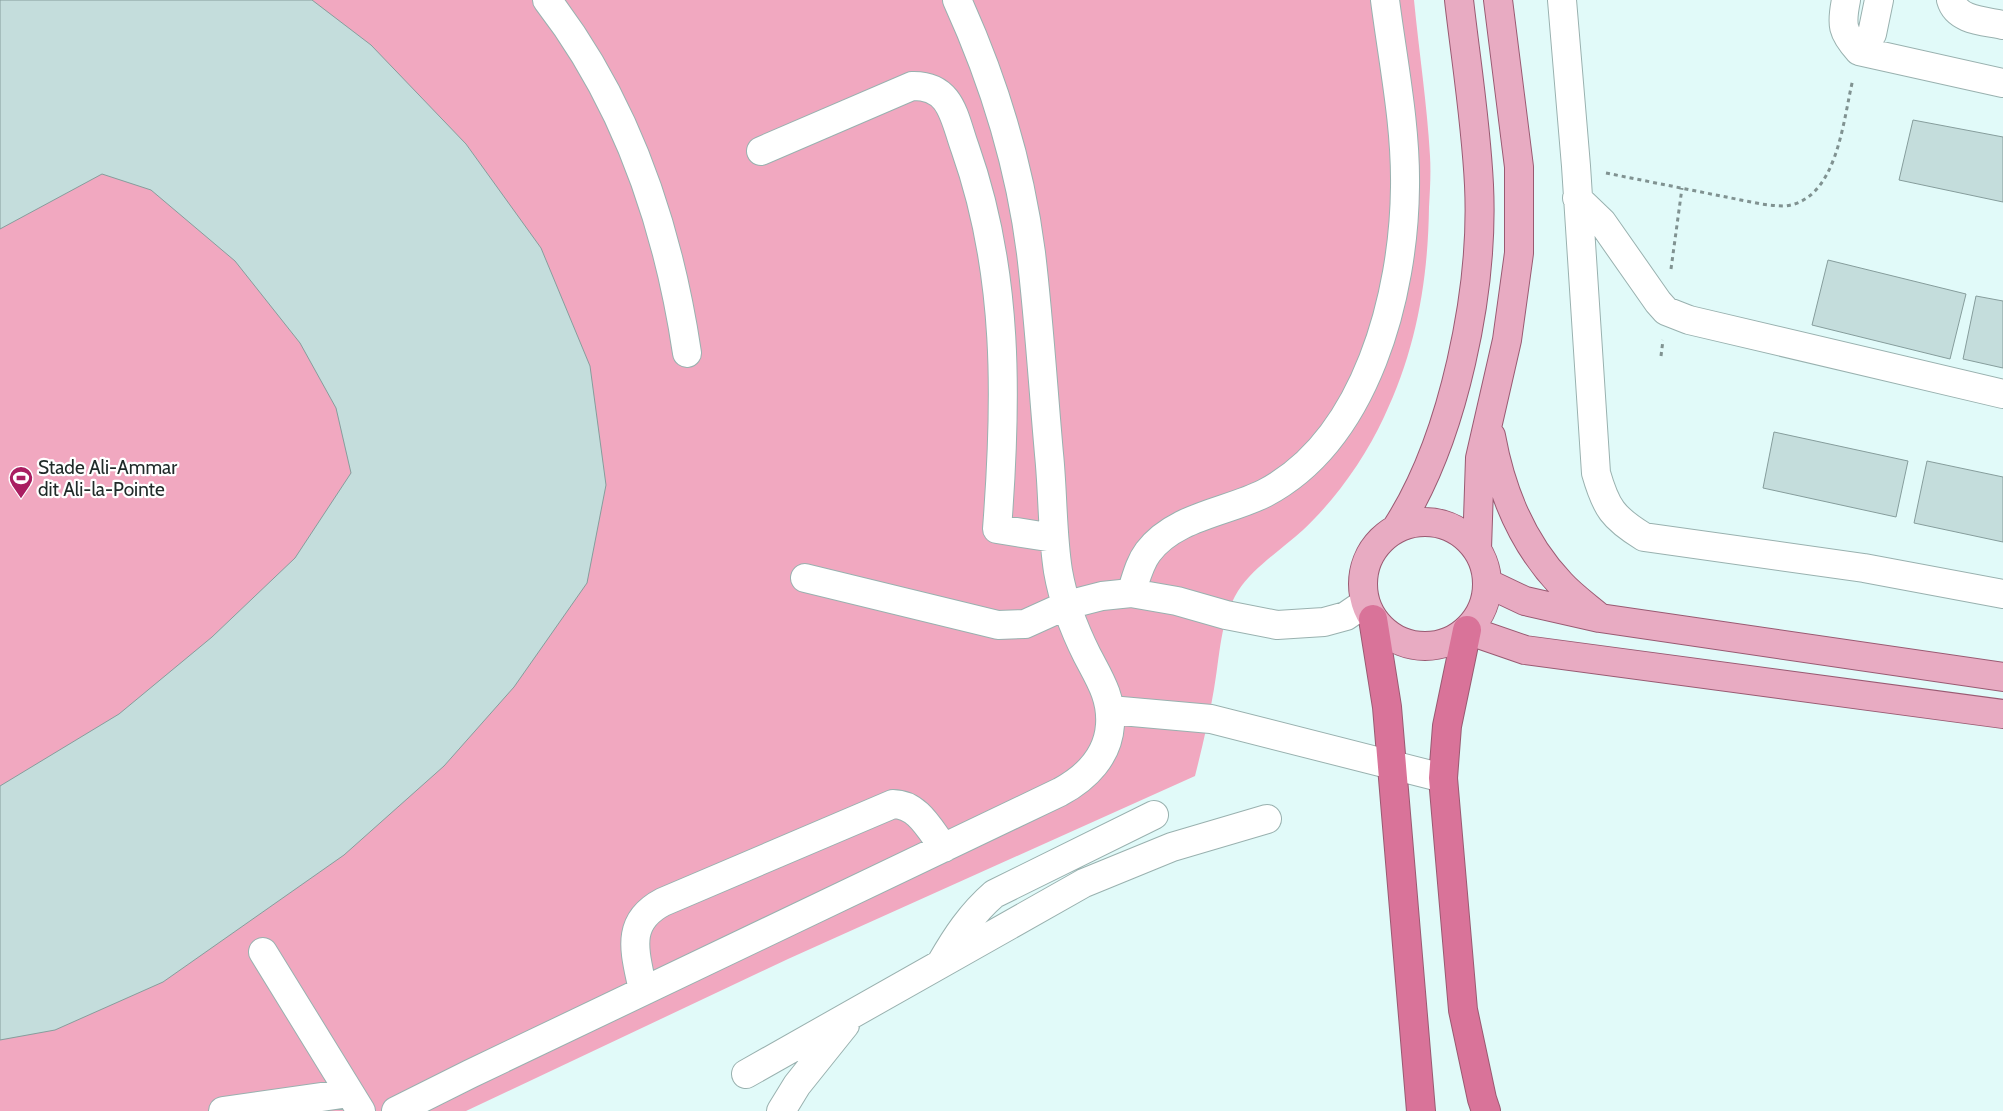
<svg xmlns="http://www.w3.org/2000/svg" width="2003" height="1111" viewBox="0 0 2003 1111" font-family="Cabin,sans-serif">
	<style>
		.green { fill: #f1a8c0 }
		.building { fill: #c4dddc; stroke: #869d9c }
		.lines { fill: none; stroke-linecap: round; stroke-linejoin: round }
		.minor-casing { stroke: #99b1af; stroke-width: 30 }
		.major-casing { stroke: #995a72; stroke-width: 30 }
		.highway-casing { stroke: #995a72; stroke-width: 30 }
		.path { stroke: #809291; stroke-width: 3; stroke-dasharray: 4 4; stroke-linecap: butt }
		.minor { stroke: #fff; stroke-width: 28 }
		.major { stroke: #e8abc2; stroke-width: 28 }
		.highway { stroke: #d97399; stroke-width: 28 }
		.labels { text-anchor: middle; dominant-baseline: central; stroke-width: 4.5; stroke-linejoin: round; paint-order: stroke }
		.poi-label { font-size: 19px; fill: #212b2a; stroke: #fff; text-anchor: start }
	</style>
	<rect width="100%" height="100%" fill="#e1faf9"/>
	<path class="green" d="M0,0H1414C1419,52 1427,104 1430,156C1431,173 1430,190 1429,207C1428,281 1416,350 1384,417C1365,458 1336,499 1303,530C1281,550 1254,567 1238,591C1220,620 1220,656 1214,689C1209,719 1202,748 1195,776L788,959L466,1111H0Z"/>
	<path class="building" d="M0,0H312L371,45L466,144L541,248L590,366L606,485L587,583L514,687L444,766L344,855L163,982L55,1030L0,1040V786L119,714L212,637L295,558L351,473L336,408L300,343L235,261L151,190L102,174L0,229Z
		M1913,120L2003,137V202L1899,180Z
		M1828,260L1966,294L1950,359L1812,325Z
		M1976,296L2003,301V368L1963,359Z
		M1774,432L1908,461L1896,517L1763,488Z
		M1927,461L2003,477V542L1914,523Z"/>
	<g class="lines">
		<g class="minor-casing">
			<path id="minor" d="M547,0C627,103 668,226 687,353
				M1562,0L1576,166L1596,473C1606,508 1613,518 1644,537L1864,568L2003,594
				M1846,0C1841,25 1842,32 1859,51L2003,83
				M1951,0C1957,21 1985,21 2003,25
				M1859,51L1872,34L1879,0
				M761,151L912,86C952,85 954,118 965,148C1009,272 1007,400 997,529L1054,538
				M1577,198L1602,222L1658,302L1666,311L1689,320L2003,394
				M805,578L998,625L1025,624L1067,605L1102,596L1131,593L1177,601L1226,615L1277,625L1324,622L1346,616L1365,603
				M1131,593C1136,579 1139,564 1148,552C1175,516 1228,512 1265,493C1367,439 1404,294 1405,187C1406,125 1393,62 1385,0
				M1110,710L1211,719L1443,778
				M263,952L361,1111
				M941,963C956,937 971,914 994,894L1154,815
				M643,991C636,954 623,923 663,902L893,804C918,804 930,830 944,848
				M746,1074L1084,883L1172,847L1267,819
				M223,1111L349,1093
				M396,1111L470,1074L1060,792C1086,778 1108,756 1110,725C1112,697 1099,678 1087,655C1074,629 1063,600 1058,571C1052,533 1053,493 1049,454C1043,387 1039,320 1031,253C1020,167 993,79 957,0
				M781,1111L797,1085L845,1025"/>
		</g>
		<g class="major-casing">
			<path id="major" d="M1491,436C1501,491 1521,542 1561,584C1572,596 1586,606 1599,617
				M1363 584a62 62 0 1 1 124 0a62 62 0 1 1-124 0Z
				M1397,527C1454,438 1484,290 1479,185C1476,123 1466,61 1459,0
				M1477,549L1480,458L1507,340L1519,253V167L1498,0
				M1487,583L1525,601L1600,618L2003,677
				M1467,630L1525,650L2003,714"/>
		</g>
		<g class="highway-casing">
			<path id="highway" d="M1373,619L1387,707L1421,1111
				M1467,630L1447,726L1443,778L1463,1010L1482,1099L1486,1111"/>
		</g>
		<path class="path" d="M1606,173L1761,204C1769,205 1777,206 1785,206C1838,200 1843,119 1853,79
			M1671,269L1682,188
			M1661,356L1663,340"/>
		<use href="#minor" class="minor"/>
		<use href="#major" class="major"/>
		<use href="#highway" class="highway"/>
	</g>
	<defs>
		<g id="stadium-pin" transform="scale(1.25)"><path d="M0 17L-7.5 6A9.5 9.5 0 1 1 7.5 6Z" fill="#a91e61" stroke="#fff"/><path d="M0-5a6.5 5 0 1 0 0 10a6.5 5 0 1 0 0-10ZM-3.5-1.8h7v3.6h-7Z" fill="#fff"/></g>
	</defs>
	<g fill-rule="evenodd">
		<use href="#stadium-pin" x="21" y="478"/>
	</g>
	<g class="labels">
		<g class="poi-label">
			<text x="38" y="467">Stade Ali-Ammar<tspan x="38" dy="22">dit Ali-la-Pointe</tspan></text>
		</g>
	</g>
</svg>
